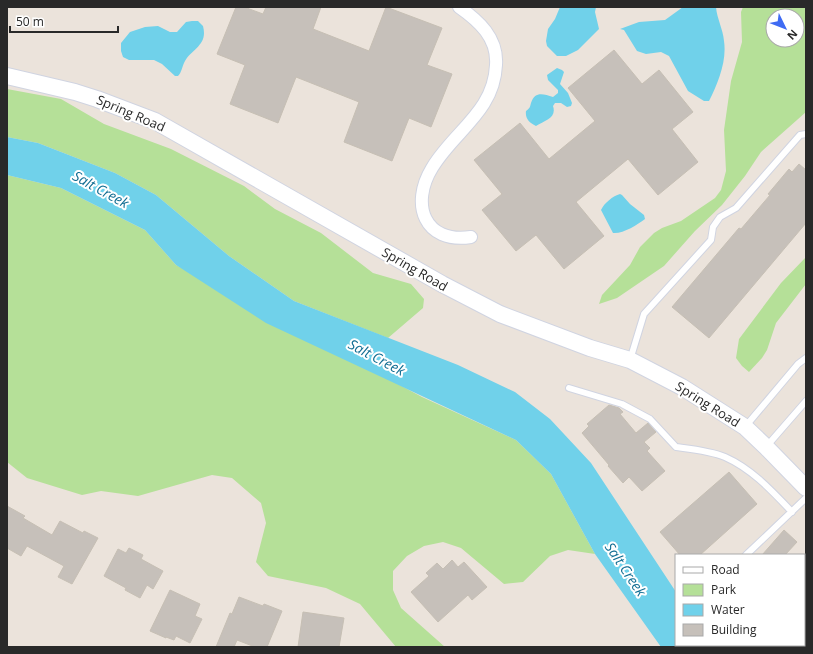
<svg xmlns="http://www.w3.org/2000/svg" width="813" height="654" viewBox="0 0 813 654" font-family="'Open Sans',sans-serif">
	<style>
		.green { fill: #b5e098; fill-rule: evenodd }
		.water { fill: #70d1ea }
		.building { fill: #c6c0ba; stroke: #c6bfb4 }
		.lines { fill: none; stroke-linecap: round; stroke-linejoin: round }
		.lane-casing { stroke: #d0d4e1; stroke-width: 8 }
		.street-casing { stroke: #d0d4e1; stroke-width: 14 }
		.secondary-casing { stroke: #d0d4e1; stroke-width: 18 }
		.lane { stroke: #fff; stroke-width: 6 }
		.street { stroke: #fff; stroke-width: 12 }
		.secondary { stroke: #fff; stroke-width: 16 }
		.labels { text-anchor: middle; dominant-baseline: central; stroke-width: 4; stroke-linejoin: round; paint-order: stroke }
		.street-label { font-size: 13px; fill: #292929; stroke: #fff }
		.water-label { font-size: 14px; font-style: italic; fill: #126e93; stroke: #fff }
	</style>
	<rect width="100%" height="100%" fill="#ebe3db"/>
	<path class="green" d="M743,7H806V112L761,152L745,176L722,205L695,231L664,266L617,298L599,304L602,295L630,265L640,247L654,233L662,228L681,221L715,198L721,190L726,171L724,130L731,81L742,42L741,12ZM773,16H797V40H773Z
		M7,89L61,99L104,124L171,149L244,186L275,209L321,233L373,273L411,284L424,299L423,308L388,338L294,301L229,256L156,195L115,173L38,143L7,137Z
		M7,175L61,188L145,230L176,265L422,397L516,440L551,474L595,554L568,550L550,556L523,582L504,584L461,548L443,542L424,546L407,556L393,571V590L401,608L445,647H396L360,604L326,588L268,576L256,562L266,523L261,503L232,478L212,475L138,496L101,491L82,495L27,478L7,462Z
		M806,257V284L776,323L767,350L762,358L749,372L742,366L736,358L739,339L781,283Z"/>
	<path class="water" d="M560,7H596L595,12L599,29L578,50L566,56H557L547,46L546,41L548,29L555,19Z
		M683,7H716C717,19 723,29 724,41C727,61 718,83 709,101H704L688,91L669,56L661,52L646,54L637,51L624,30L620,29L639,22L665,20Z
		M192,21H198L203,26C208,45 193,48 185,61C182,66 182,72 178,76H175L162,64L154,60H129L123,57L121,51V43L130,32L145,27L158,26L170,32H177L186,22Z
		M557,68L562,70L564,72L560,84L568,93L572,103L571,106L567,107L561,103H555L553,106C557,118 545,120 536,126C529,123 525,118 526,111C530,108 530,107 531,103C535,91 543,94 553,97L558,93V90L548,80L547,75Z
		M7,137L38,143L115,173L156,195L229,256L294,301L458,365L515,392L550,419L591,463L676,592V645H711L712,647H661L595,554L551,474L516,440L266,323L176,265L145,230L61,188L7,175Z
		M620,194L622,195L630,204L644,215L645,219C637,225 623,234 613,233L601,210C604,203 613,196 620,194Z"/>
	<path class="building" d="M236,7H244L263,14L266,7H321L313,29L369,51L386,7L442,28L427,65L452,74L431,127L409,118L392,161L344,142L359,102L296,77L278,123L230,104L245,65L217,54Z
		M614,50L642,84L659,70L693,112L672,129L698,162L658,195L628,159L576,202L604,236L564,269L536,235L516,251L482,210L502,194L474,160L520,123L549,159L595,121L568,88Z
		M799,164L806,170V223L709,338L672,307L739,228L741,229L770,195L768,194L789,169L792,172Z
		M609,405L619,408L623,412L620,414L636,433L648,423L656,432L644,442L650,448L647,451L665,471L642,491L629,477L623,483L608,466L609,465L582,433L589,426L587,424Z
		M729,472L757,504L700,555H680L660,532Z
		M7,506L25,516L23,518L52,535L60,521L83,533L84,531L98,538L72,584L58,577L64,566L27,546L21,556L7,548Z
		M784,530L797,542L785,555H762Z
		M129,548L143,555L141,559L163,571L153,589L147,585L140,598L125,590L126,588L104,576L118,549L126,553Z
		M452,560L458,567L464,562L487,587L472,600L468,595L438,622L411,592L429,576L426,573L437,563L443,569Z
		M170,590L200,604L195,616L202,619L190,643L176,636L174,640L166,637V638L150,631Z
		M239,597L263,606L264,604L282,611L267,647H255L237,640L234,647H216L230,613L232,614Z
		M303,612L344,618L339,647H298Z"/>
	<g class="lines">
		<g class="lane-casing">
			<path id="lane" d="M630,360L644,314L711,240L713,227L720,217L736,208L800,135L806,134
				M569,388L622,404L650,419L676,447C691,449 711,451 725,457C752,469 772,491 792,512
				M745,427L798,364L806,358
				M766,447L806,401
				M746,555L806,498
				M804,567L806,565"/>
		</g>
		<g class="street-casing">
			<path id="street" d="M459,7C479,21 498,38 496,65C494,112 454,131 432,168C410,204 424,244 471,237"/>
		</g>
		<g class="secondary-casing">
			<path id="secondary" d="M7,76L75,92L97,99L155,121L442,284L500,314L590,348L630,360L682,387L745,427L766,447L806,488"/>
		</g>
		<use href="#lane" class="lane"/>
		<use href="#street" class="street"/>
		<use href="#secondary" class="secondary"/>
	</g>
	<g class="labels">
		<g class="street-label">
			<text transform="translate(131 113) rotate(23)">Spring Road</text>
			<text transform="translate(415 269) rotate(30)">Spring Road</text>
			<text transform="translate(708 404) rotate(32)">Spring Road</text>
		</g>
		<g class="water-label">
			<text transform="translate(101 189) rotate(29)">Salt Creek</text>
			<text transform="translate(377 357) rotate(28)">Salt Creek</text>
			<text transform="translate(626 569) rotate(56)">Salt Creek</text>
		</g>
	</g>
	<rect width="813" height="654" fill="none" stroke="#292929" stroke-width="16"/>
	<rect x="675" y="554" width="130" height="92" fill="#ffffff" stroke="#a9a9a9"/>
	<rect x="683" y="567" width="20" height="6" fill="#ffffff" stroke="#a9a9a9"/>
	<text x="711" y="574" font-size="12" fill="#292929">Road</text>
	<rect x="683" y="584" width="20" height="12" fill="#b5e098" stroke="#a9a9a9"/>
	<text x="711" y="594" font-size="12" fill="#292929">Park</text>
	<rect x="683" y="604" width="20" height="12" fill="#70d1ea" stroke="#a9a9a9"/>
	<text x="711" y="614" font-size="12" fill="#292929">Water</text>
	<rect x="683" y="624" width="20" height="12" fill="#c6c0ba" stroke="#a9a9a9"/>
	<text x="711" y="634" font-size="12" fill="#292929">Building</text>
	<g transform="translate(785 28) rotate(133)"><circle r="19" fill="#ffffff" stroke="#a9a9a9"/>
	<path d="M0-3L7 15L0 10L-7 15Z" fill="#3f6bf3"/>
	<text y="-6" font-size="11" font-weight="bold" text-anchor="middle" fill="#292929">N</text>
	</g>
	<path d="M10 26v6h108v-6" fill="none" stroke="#292929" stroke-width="2"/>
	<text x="16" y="26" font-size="12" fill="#292929" stroke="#ffffff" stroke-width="3" paint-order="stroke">50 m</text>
</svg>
